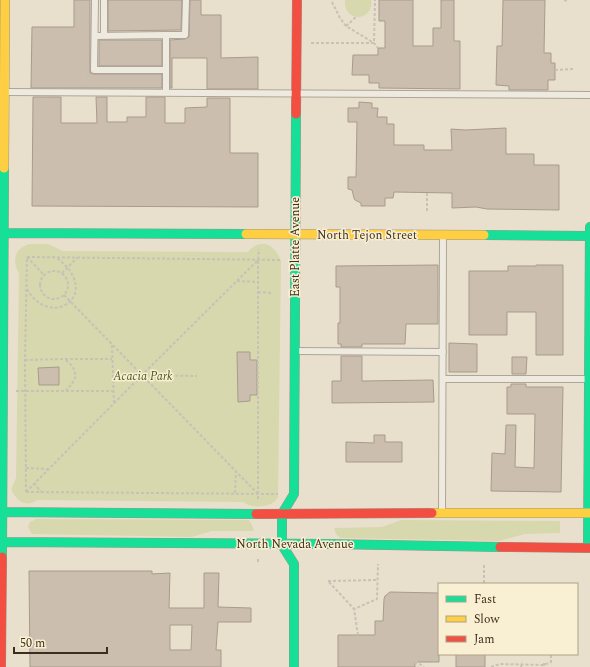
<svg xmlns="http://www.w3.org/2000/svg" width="590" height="667" viewBox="0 0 590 667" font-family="Spectral,serif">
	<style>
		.green { fill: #d7d8ae }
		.building { fill: #ccbeae; stroke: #a89b8c; fill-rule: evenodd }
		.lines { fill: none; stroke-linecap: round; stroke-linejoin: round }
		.lane-casing { stroke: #ada596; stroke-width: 8 }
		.fast-casing { stroke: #9c9486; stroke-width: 10 }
		.slow-casing { stroke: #9c9486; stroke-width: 10 }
		.jam-casing { stroke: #9c9486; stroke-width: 10 }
		.path { stroke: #c7c1b6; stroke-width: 2; stroke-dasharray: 3 2; stroke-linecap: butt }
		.lane { stroke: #efeadf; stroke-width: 6 }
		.fast { stroke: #16e098; stroke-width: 9 }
		.slow { stroke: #ffcf43; stroke-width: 9 }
		.jam { stroke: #f24e42; stroke-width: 9 }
		.labels { text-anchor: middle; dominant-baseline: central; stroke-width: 3; stroke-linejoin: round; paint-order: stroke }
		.street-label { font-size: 12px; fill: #3d2d1c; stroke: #f9efd2 }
		.park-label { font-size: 12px; font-style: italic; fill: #4b5b21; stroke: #f9efd2 }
	</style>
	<rect width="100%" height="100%" fill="#e8e0cd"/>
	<path class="green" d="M345,0H371C375,21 343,24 345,0Z
		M29,244H48L63,251L248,252C260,237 275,244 281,261L278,497C273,508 252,509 243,502L37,500C29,506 21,504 15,496C13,494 11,491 12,487C13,484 15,481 16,478L19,274C12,260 14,249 29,244Z
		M36,519L249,520L252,525L254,531H212L192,537L32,534L28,527L30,522Z
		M401,520L560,521V533L525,534L499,541L340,538L336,534L334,528L382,527Z"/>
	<path class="building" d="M74,0H90V73L94,74H162V88H31L32,27H74Z
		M108,0H182L181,30L108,31Z
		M190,0H201V15H221V58L258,57V89H207V58H172V88H170V40L185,39L189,37Z
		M379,0H413V46H433V28H441V0H454V41H460V89L379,88V83H369V75H352L353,55H378V48H385V21H379Z
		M503,0H545L544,53H551V63H555V80H548V90H509V86L496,85L497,46H502Z
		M99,40H162V66H99Z
		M33,97H61V123H97L96,97H107V122H127V117H146V97H165V123H185V108L207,107V98H230V153H258V207L32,206Z
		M359,102L372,103V108H378L377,117H387V124H394V145H424V150H452L451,129L465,130L506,128V154H534V165H559V210L487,209L476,207L452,208V193L394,192L393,198H385V206H361V203L355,200L354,198L352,190L348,189V177H356L357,122H348V108H359Z
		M438,265V324H406L405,344H362V347H341V344H338V323H340V287H336V266Z
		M536,265H563V355H536V312H507V335H469V271H508V266H536Z
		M449,343L477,344V372H449Z
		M237,352H250V360H257V395H250V401L238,402Z
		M341,356H362V381L433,380L434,402L332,403V381H341Z
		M512,357H527L526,374H512Z
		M59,367V385H39L38,368Z
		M511,384H526V387H563L561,492L491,491L492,453L505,454L506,425H516L515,467L534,468L535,414H507V387H511Z
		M374,435H385V442H402V462H346V442L374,443Z
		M29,571H152V574L170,573L169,608H204V573H219L218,607L251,608V622H218L216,650H221V667H30ZM170,625H192L191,650H170Z
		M390,592L439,593V662H415V667H338V635H375V621H383L384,599L385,596Z
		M456,654H485V667H456Z"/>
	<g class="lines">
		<g class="lane-casing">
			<path id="lane" d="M166,35H185L186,0
				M95,36L166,35V70H94L95,0
				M104,36V0
				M6,92L590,95
				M166,93V70
				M296,351L443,352
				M443,379H588
				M442,512L443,237"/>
		</g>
		<g class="fast-casing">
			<path id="fast" d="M0,233L246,234
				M484,235L590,236
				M0,512L256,514
				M282,514L294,494L296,114
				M282,514V545L294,564V667
				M0,542L329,544L500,547
				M588,548L590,227
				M2,557L4,168"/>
		</g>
		<g class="slow-casing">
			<path id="slow" d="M4,168L5,0
				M246,234L484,235
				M432,513H590"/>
		</g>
		<g class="jam-casing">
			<path id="jam" d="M296,114L297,0
				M256,514L432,513
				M500,547L590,548
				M1,667L2,557"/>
		</g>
		<path class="path" d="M564,0L568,1
			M332,2L340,18L346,26L374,43L378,48
			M346,26L356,17
			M311,43H374L375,0
			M555,70L573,69
			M83,83V78H90
			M427,211V192
			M27,257L282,260
			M27,257L44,275
			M40 285a14 14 0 1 1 28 0a14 14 0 1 1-28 0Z
			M62,273L77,258
			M237,281L258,282
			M27,289C51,331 104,294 57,258
			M258,292L272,293
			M64,295L142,375L197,376
			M112,345L114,403
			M25,360L65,359H112
			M66,360L73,367L76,376L72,384L66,390
			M16,391H113
			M26,468L48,469
			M34,483L41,492
			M26,492L278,494
			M26,492L25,360L27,257
			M26,492L142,375
			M235,493L236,471
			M258,494V260
			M258,499V494L142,375L258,260L259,249
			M258,559V564
			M484,565V584
			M328,581L377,580
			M329,582L354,609
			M358,635L354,609L377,599L378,564
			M415,661L424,667
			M415,662L418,667
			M544,663V667
			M491,667L500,664L544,665L551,662V654
			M521,667L522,662"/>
		<use href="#lane" class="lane"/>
		<use href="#fast" class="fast"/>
		<use href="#slow" class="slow"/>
		<use href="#jam" class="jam"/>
	</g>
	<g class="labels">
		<g class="street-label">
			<text x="367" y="235">North Tejon Street</text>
			<text transform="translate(295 247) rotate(-90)">East Platte Avenue</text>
			<text x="295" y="544">North Nevada Avenue</text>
		</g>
		<g class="park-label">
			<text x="143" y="376">Acacia Park</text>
		</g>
	</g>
	<rect x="438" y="583" width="140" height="72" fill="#f9efd2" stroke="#aea189"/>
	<rect x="446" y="596" width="20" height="6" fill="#16e098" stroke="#aea189"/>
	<text x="474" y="603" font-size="12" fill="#3d2d1c">Fast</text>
	<rect x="446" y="616" width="20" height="6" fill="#ffcf43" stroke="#aea189"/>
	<text x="474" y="623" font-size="12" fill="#3d2d1c">Slow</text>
	<rect x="446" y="636" width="20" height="6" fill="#f24e42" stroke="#aea189"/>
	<text x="474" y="643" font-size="12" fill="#3d2d1c">Jam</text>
	<path d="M14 647v6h93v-6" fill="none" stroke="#3d2d1c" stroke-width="2"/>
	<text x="20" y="647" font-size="12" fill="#3d2d1c" stroke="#f9efd2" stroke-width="3" paint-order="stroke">50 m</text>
</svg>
